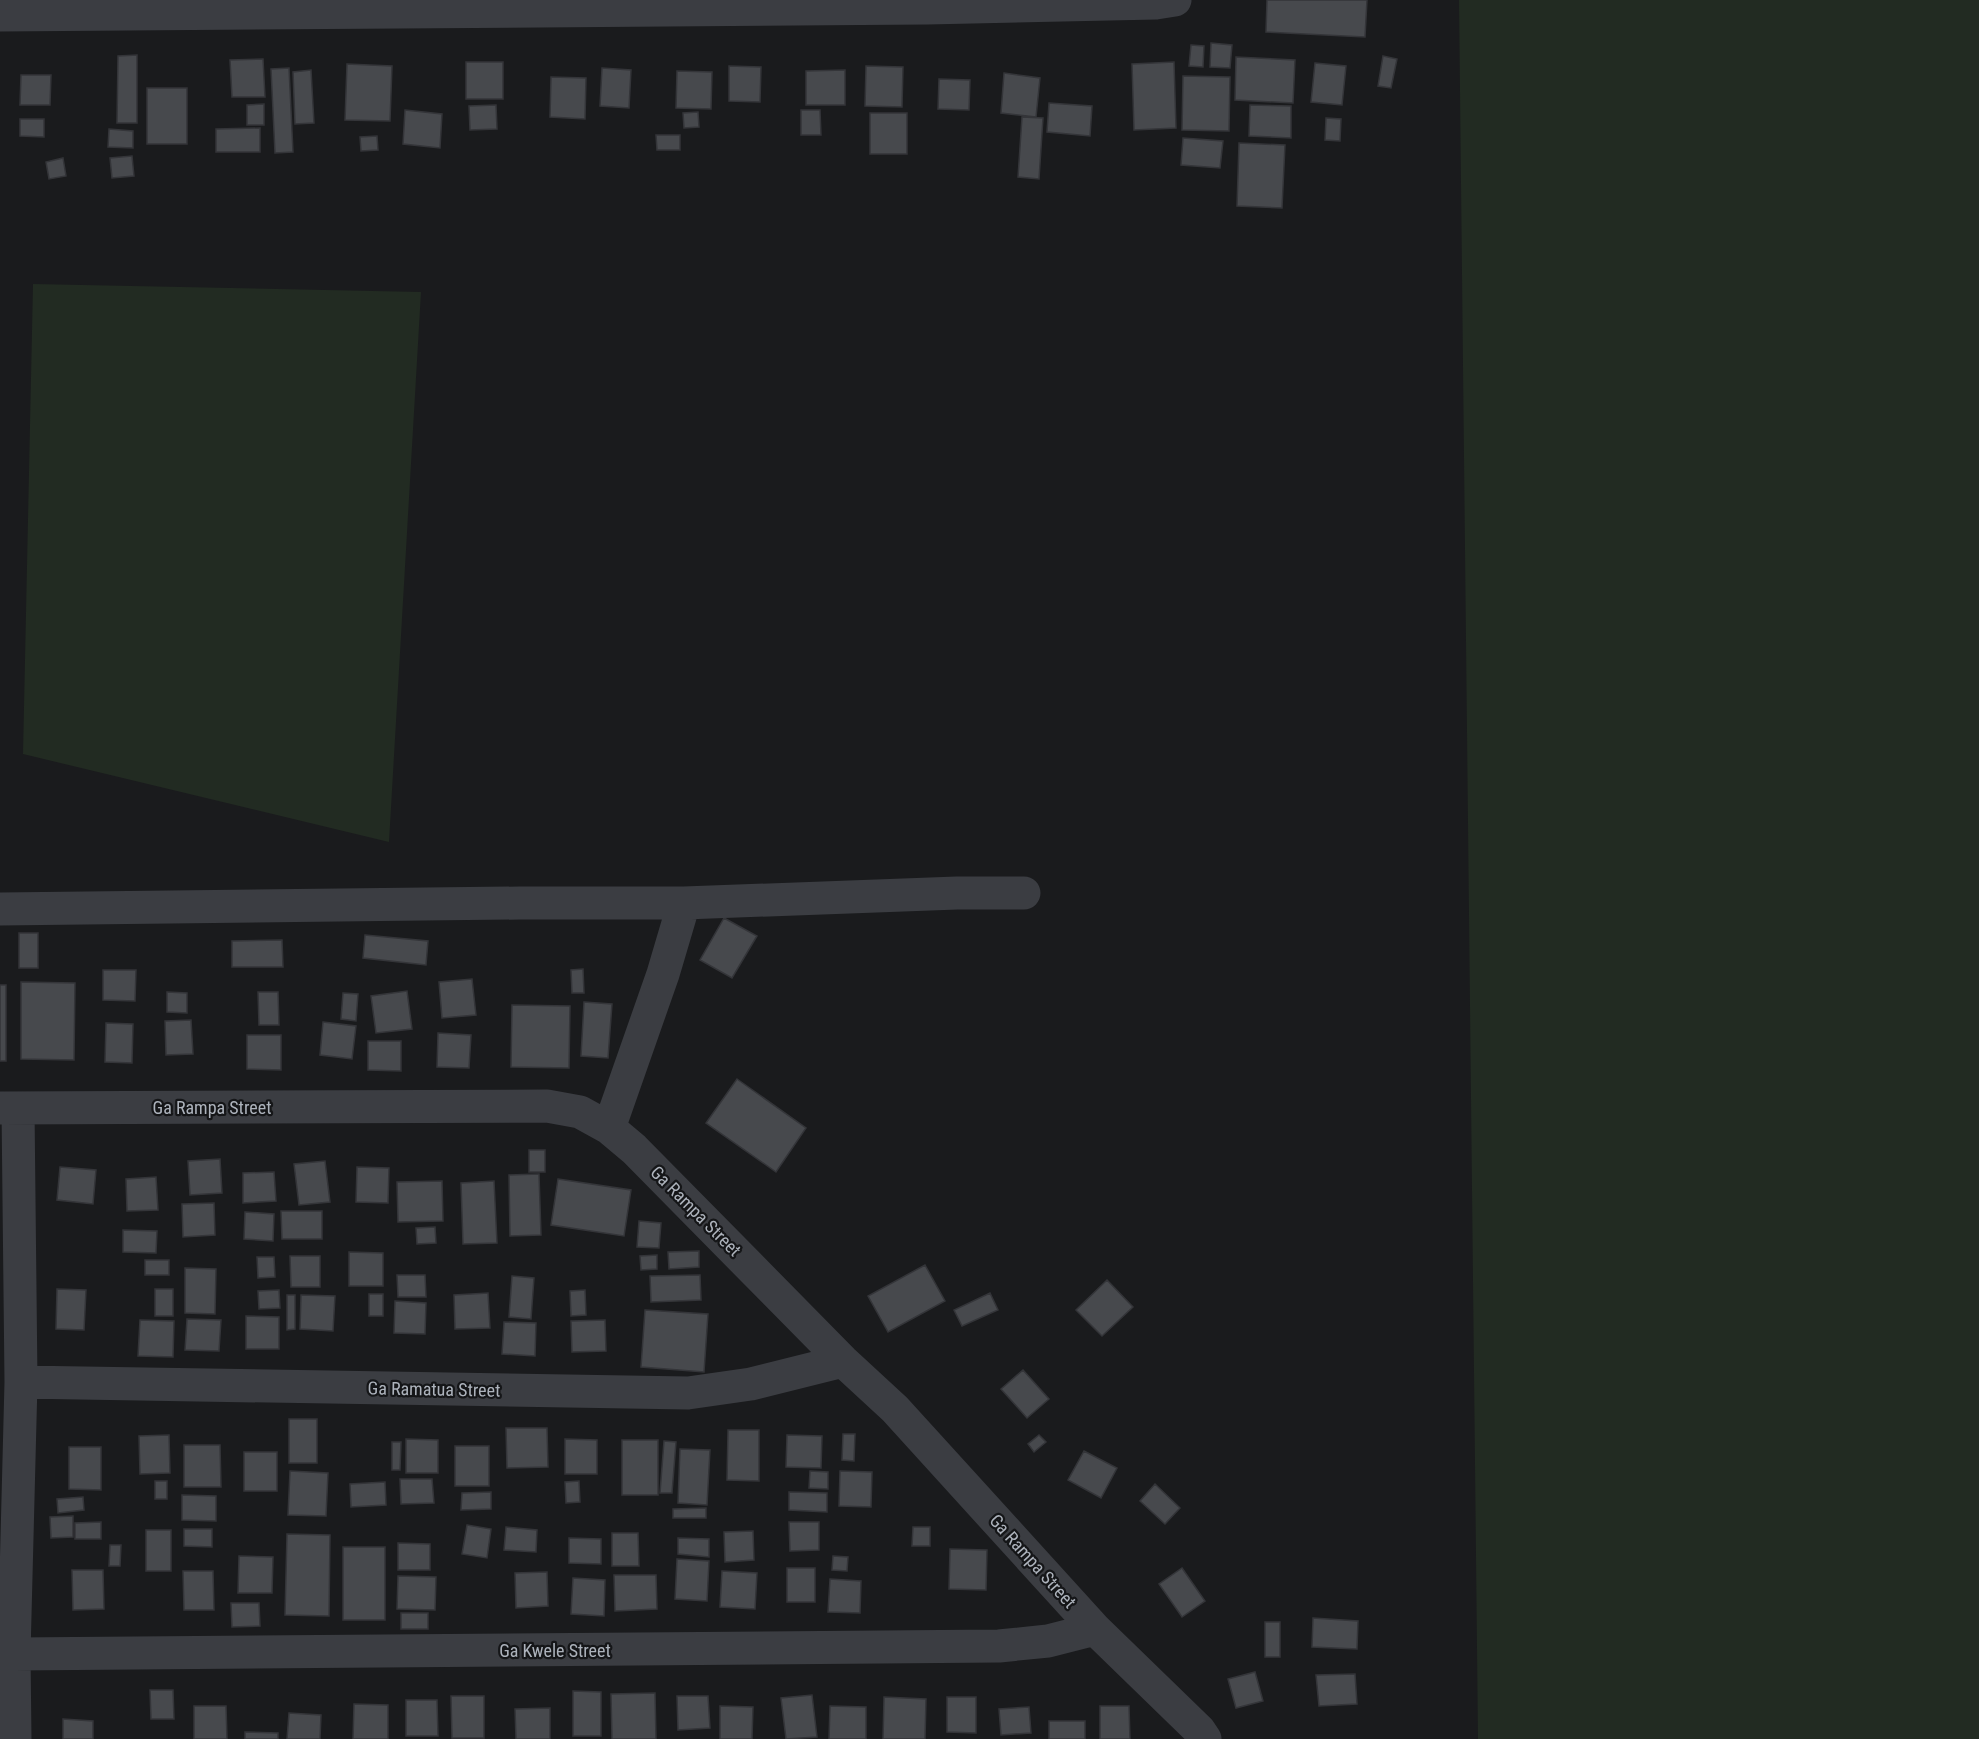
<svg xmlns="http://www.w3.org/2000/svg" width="1979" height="1739" viewBox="0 0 1979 1739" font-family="'Roboto Condensed',sans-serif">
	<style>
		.green { fill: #222b22 }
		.building { fill: #47494d; stroke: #343539; stroke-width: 1.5 }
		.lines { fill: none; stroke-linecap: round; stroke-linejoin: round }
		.minor { stroke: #3b3d42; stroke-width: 33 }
		.labels { text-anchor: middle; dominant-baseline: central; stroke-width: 4.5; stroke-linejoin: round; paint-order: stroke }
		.street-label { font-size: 18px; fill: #adb3bc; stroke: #151618 }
	</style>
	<rect width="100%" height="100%" fill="#1a1b1d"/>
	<path class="green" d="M1459,0H1979V1739H1478Z
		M33,284L421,292L389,842L23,754Z"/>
	<path class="building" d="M1267,0H1367L1365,37L1266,32Z
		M1211,43L1232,45L1230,68L1210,67Z
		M1191,45L1204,46L1203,67L1189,66Z
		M137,55V123H117L118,56Z
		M1383,56L1397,59L1391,88L1378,86Z
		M1236,57L1295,60L1293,103L1235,100Z
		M263,59L265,97H232L230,60Z
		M466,62H503V99H466Z
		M1174,62L1176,128L1134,130L1132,64Z
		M1315,63L1346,66L1342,105L1311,102Z
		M347,64L392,66L390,121L345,120Z
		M729,66L761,67L760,102L729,101Z
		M866,66L903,67L902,107L865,106Z
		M289,68L293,152L275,153L271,69Z
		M602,68L631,70L629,108L600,106Z
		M311,70L314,123L295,124L293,72Z
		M845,70V105H806V71Z
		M677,71L712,72L711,109L676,108Z
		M1004,73L1040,78L1036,117L1001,113Z
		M21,75H51L50,105H20Z
		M1183,76L1230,77L1229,131L1182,130Z
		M551,77L586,78L585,119L550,117Z
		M939,79L970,80L969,110L938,109Z
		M147,88H187V144H147Z
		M1049,103L1092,106L1090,136L1047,132Z
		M264,104V125H247V105Z
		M496,105L497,129L470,130L469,106Z
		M1250,105L1291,106V138L1249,136Z
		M405,110L442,114L440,148L403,144Z
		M801,110H820L821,135H801Z
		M698,112L699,127L684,128L683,113Z
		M870,113H907V154H870Z
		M1022,117L1043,118L1039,179L1018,177Z
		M1326,118L1341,119L1340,141L1325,140Z
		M20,119H44V137L20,136Z
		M260,128V152H216V129Z
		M109,129L133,131V148L108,147Z
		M656,135H680V150H657Z
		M377,136L378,150L361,151L360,137Z
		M1183,138L1223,141L1220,168L1181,165Z
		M1239,143L1285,145L1282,208L1237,206Z
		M132,156L134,176L112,178L110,158Z
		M63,158L66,176L49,179L46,162Z
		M724,918L757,936L732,978L700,960Z
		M19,933H38V968H19Z
		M365,935L428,941L426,965L363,958Z
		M282,940L283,967H232V941Z
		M583,969L584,993H572L571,970Z
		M103,970H136L135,1001L103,1000Z
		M472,979L476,1015L442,1018L439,982Z
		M21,982L75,983L74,1060L21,1059Z
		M0,985H6V1061H0Z
		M407,991L412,1029L376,1033L371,996Z
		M167,992L187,993V1013L167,1012Z
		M258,992H278L279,1025H259Z
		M343,993L358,994L356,1021L341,1019Z
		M584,1002L612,1004L608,1058L581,1056Z
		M512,1005L570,1006L569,1068L511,1067Z
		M191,1020L193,1054L166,1055L165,1021Z
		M323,1022L356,1026L352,1059L320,1055Z
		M106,1023L133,1024L132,1063L105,1062Z
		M438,1033L471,1035L469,1068L437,1067Z
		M247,1035H281V1070L247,1069Z
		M368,1041H401V1071L368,1070Z
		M737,1079L806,1128L776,1172L706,1123Z
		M529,1150H545V1172H529Z
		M220,1159L222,1193L190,1195L188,1161Z
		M325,1161L330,1202L299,1205L294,1164Z
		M60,1167L96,1170L93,1204L57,1200Z
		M357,1167L389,1168L388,1203L356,1202Z
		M274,1172L276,1201L243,1203V1173Z
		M539,1174L541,1235L510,1236L509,1175Z
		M156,1177L158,1210L127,1211L126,1179Z
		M558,1179L631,1190L624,1236L551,1225Z
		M442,1181L443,1221L398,1222L397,1182Z
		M494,1181L497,1243L463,1244L461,1183Z
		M214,1203L215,1235L183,1237L182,1204Z
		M281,1211H322V1239H282Z
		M245,1212L274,1214L273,1241L244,1239Z
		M639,1221L661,1223L659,1248L637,1247Z
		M435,1227L436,1243L417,1244L416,1228Z
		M123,1230L157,1231L156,1253L123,1252Z
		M699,1251V1267L669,1269L668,1252Z
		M349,1252L383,1253V1286H349Z
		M657,1255V1269L641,1270L640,1256Z
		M290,1256H320V1287H291Z
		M257,1257H274L275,1277L258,1278Z
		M145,1260H169V1275H145Z
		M925,1265L945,1301L888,1332L868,1296Z
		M185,1268L216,1269L215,1314L185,1313Z
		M397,1275H425L426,1297H398Z
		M700,1275L701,1300L651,1302L650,1276Z
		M512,1276L534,1278L531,1319L509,1317Z
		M1107,1280L1133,1307L1102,1336L1076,1310Z
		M57,1289L86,1290L84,1330L56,1329Z
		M155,1289H173V1316H155Z
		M279,1290L280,1308L259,1309L258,1291Z
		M585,1290L586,1315L571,1316L570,1291Z
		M488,1293L490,1328L455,1329L454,1295Z
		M990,1293L998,1310L962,1326L954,1310Z
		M369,1294H383V1316H369Z
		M287,1295H295V1329L287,1330Z
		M301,1295L335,1296L333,1331L300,1329Z
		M395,1301L426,1303L425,1334L394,1333Z
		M645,1310L708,1314L704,1372L641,1367Z
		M246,1316L279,1317V1349H246Z
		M187,1319L221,1320L219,1351L185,1350Z
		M140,1320L174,1321L173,1357L138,1356Z
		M605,1320L606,1351L572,1352L571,1321Z
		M504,1322L536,1323L535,1356L502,1354Z
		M1023,1370L1049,1399L1027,1418L1001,1389Z
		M289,1419H317V1463H289Z
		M506,1428H547L548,1467L507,1468Z
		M728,1430H759V1481L727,1480Z
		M843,1434H855L854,1461L842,1460Z
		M169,1435L170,1473L140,1474L139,1436Z
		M787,1435L822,1436L821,1468L786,1467Z
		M1039,1435L1046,1442L1034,1452L1028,1444Z
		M406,1439L438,1440V1473H406Z
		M565,1439L597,1440V1474H565Z
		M622,1440H658V1495H622Z
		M664,1441L676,1442L672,1493H660Z
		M392,1442H401L400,1470H392Z
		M184,1445H220L221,1487H184Z
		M455,1446H489V1486H455Z
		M69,1447H101V1490L69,1489Z
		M680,1449L710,1450L707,1505L678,1503Z
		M1084,1451L1117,1468L1101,1498L1068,1480Z
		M244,1452H277V1491H244Z
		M290,1471L328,1473L326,1516L288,1515Z
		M810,1471L828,1472V1489L809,1488Z
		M840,1471L872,1472L871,1507L839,1506Z
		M400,1479H432L434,1503L401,1504Z
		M155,1481H167V1499H155Z
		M579,1481L580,1502L566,1503L565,1482Z
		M385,1482L386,1505L351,1507L350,1484Z
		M1155,1484L1180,1508L1165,1524L1140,1501Z
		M491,1492V1509L461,1510L462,1493Z
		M789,1492L827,1493V1512L789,1510Z
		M182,1495L216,1496V1521L182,1520Z
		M83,1497L84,1510L58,1513L57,1499Z
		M706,1508V1518H673V1509Z
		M73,1516V1537L51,1538L50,1517Z
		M101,1522V1539H75V1523Z
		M789,1522H819V1550L790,1551Z
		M467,1525L491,1529L487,1558L462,1554Z
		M506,1527L537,1530L536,1552L504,1550Z
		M913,1527H930V1546H912Z
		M184,1529H212V1547L184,1546Z
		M146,1530H171V1571H146Z
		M753,1531L754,1560L725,1562L724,1532Z
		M612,1533H638L639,1566H612Z
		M287,1534L330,1535L329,1616L285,1615Z
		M569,1538L601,1539V1564L569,1563Z
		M678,1538L709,1539V1557L678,1554Z
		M398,1543L430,1544V1570H398Z
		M110,1545H121L120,1566H109Z
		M343,1547H385V1620H343Z
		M950,1549L987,1550L986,1590L949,1589Z
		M239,1556L273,1557L272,1593H238Z
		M833,1556L848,1557L847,1571L832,1570Z
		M677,1559L709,1561L707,1601L675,1599Z
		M787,1568H815V1602H787Z
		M1182,1568L1205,1601L1182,1617L1159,1584Z
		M72,1570H103L104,1609L73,1610Z
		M183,1571H213L214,1610H184Z
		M722,1571L757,1573L755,1609L720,1607Z
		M547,1572L548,1606L516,1608L515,1573Z
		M614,1575H656L657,1609L615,1611Z
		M398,1576L436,1577L435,1610L397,1609Z
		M573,1578L605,1580L604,1616L571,1614Z
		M830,1579L861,1581L860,1613L828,1612Z
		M231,1603H259L260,1626L232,1627Z
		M401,1613H428V1629H401Z
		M1313,1618L1358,1621L1357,1649L1312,1647Z
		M1265,1622H1280V1657H1265Z
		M1255,1672L1263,1701L1236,1708L1228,1679Z
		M1355,1674L1357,1704L1319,1706L1316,1675Z
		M150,1690H173L174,1719H151Z
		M573,1691L601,1692V1736H573Z
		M655,1693L656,1739H612L611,1694Z
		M812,1695L817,1737L786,1739L781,1698Z
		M451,1696H484V1738H452Z
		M677,1696H708L710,1728L678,1730Z
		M884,1697L926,1699L925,1739H883Z
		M947,1697H976V1733L947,1732Z
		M406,1700H437L438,1736H406Z
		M354,1704L388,1705V1739H353Z
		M194,1706H226L227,1739H194Z
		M720,1706L753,1707L752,1739H720Z
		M830,1706L866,1707V1739H829Z
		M1100,1706H1129L1130,1739H1100Z
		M1029,1707L1031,1733L1001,1735L999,1709Z
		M550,1708V1739H516L515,1709Z
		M289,1713L321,1715L320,1739H287Z
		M63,1719L93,1721V1739H63Z
		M1049,1721H1085V1739H1049Z
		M245,1732L278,1733V1739H245Z"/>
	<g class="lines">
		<path class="minor" d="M0,15L927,8L1156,3L1175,0
			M0,909L520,903H684
			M0,1108L547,1106L580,1112L609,1128L634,1149L843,1361L895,1409L1095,1629L1199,1730L1205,1739
			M609,1128L663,974L684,903L957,893H1024
			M21,1382L688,1393L751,1384L843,1361
			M14,1654L999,1646L1048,1641L1095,1629
			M15,1739L14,1654L21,1382L18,1108"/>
	</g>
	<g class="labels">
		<g class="street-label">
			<text x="212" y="1107">Ga Rampa Street</text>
			<text transform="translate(696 1211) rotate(45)">Ga Rampa Street</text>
			<text transform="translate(434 1389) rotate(1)">Ga Ramatua Street</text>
			<text transform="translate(1033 1561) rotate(48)">Ga Rampa Street</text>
			<text x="555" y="1650">Ga Kwele Street</text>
		</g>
	</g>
</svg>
